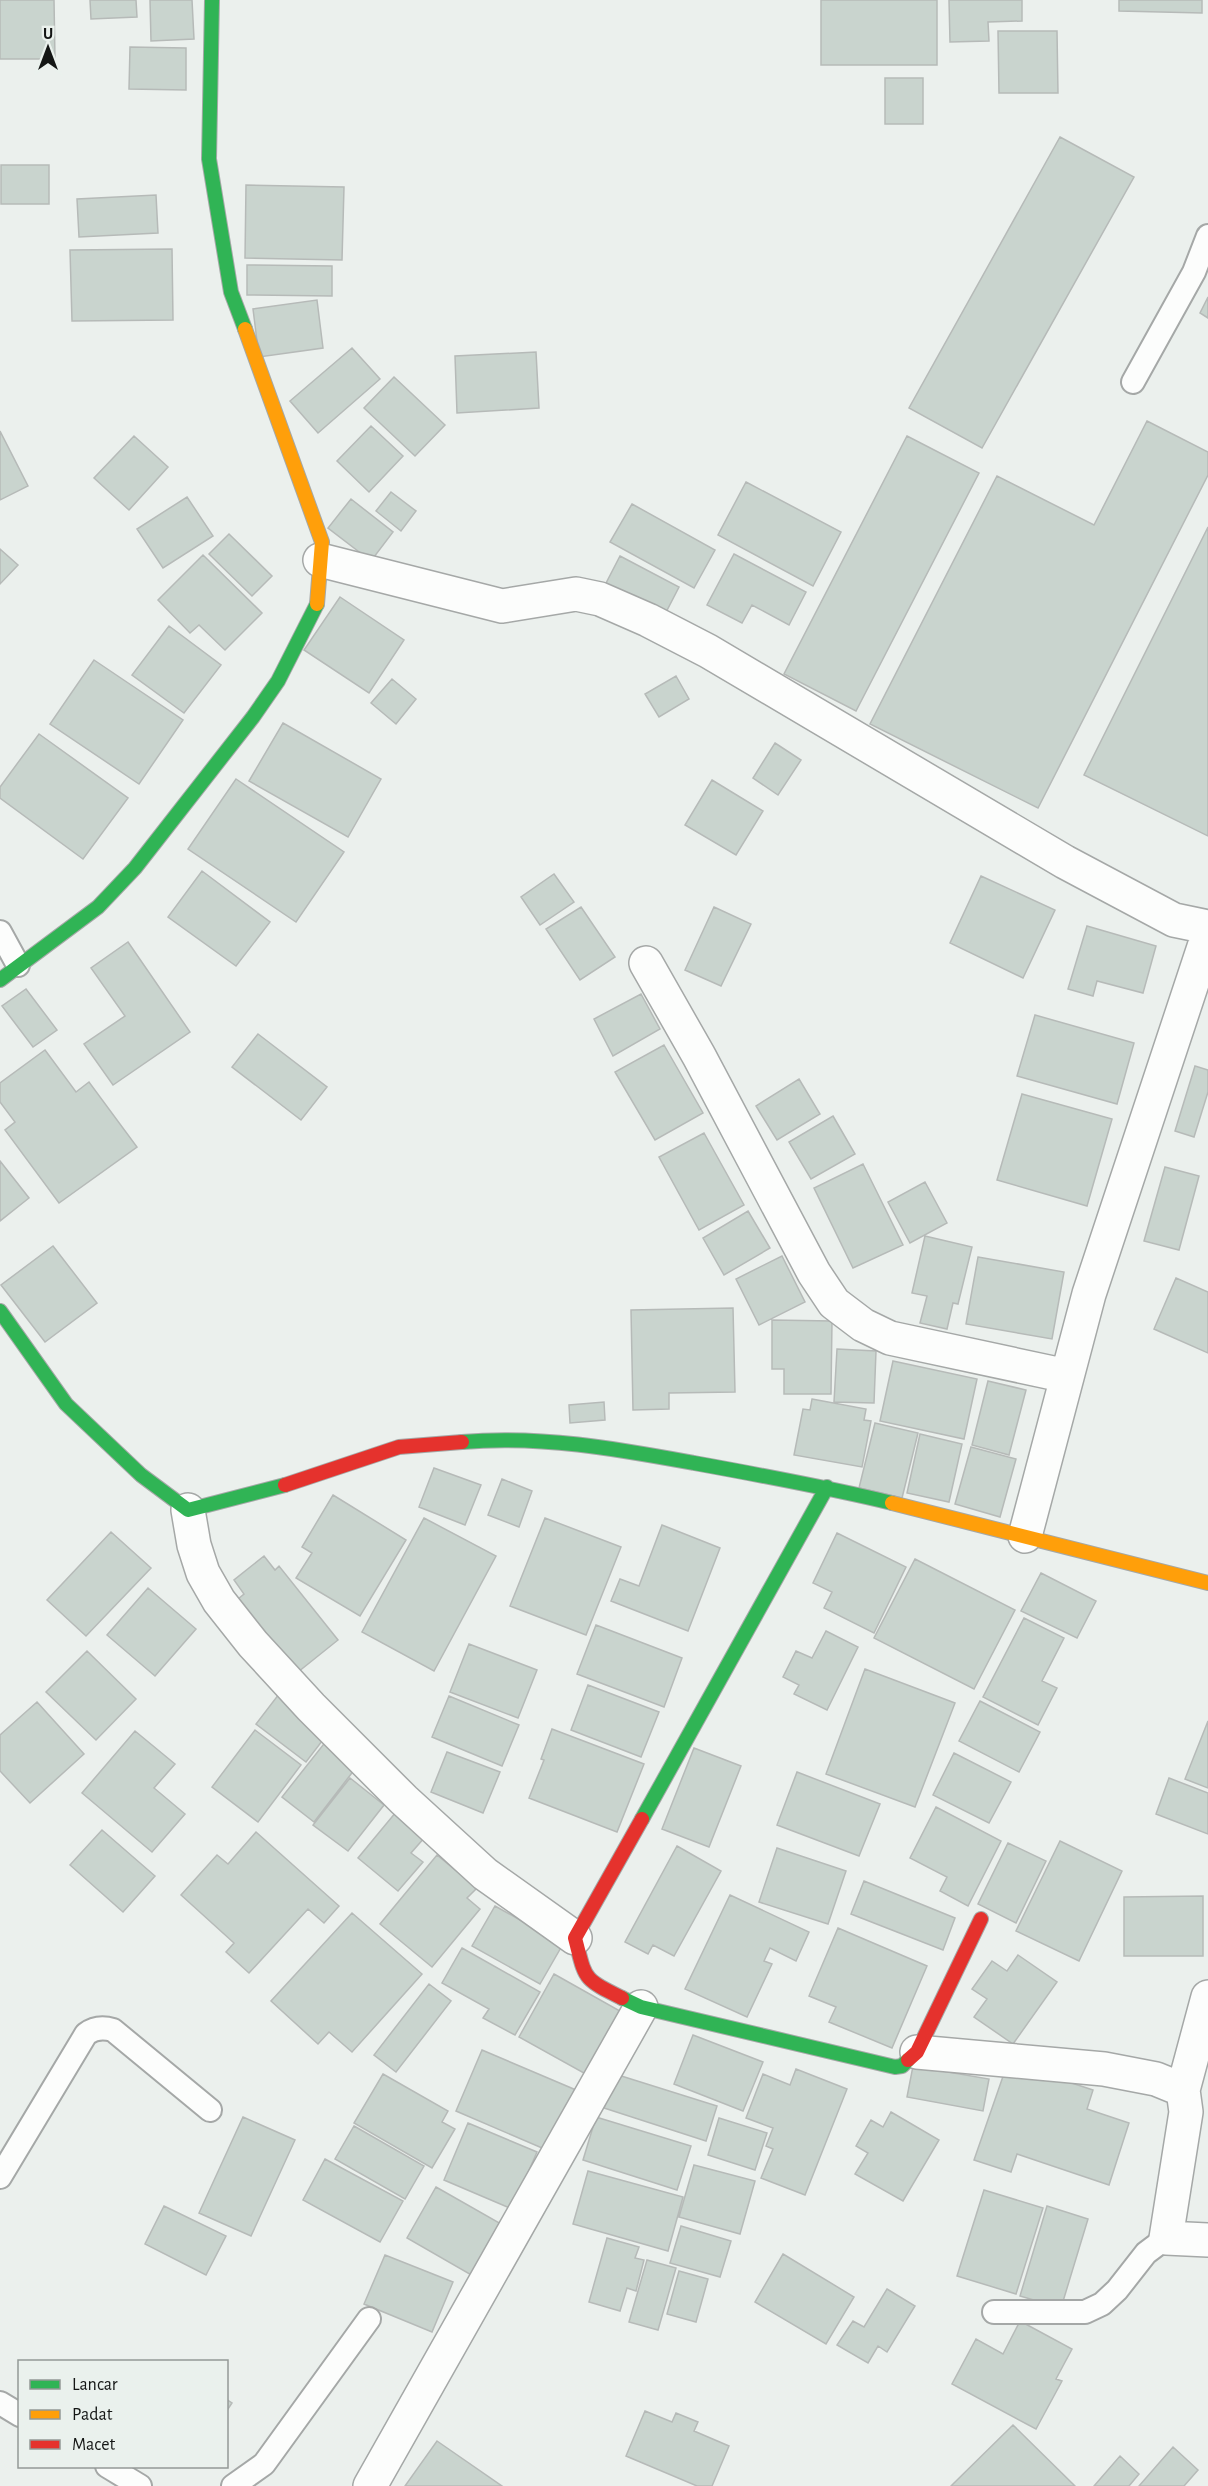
<svg xmlns="http://www.w3.org/2000/svg" width="1208" height="2486" viewBox="0 0 1208 2486" font-family="'Alegreya Sans',sans-serif">
	<style>
		.building { fill: #c9d4ce; stroke: #b6bab8; stroke-width: 1.5 }
		.lines { fill: none; stroke-linecap: round; stroke-linejoin: round }
		.lane-casing { stroke: #a5a8a7; stroke-width: 26 }
		.street-casing { stroke: #a5a8a7; stroke-width: 36 }
		.fast-casing { stroke: #a5a8a7; stroke-width: 16 }
		.slow-casing { stroke: #a5a8a7; stroke-width: 16 }
		.jam-casing { stroke: #a5a8a7; stroke-width: 16 }
		.lane { stroke: #fcfdfc; stroke-width: 22 }
		.street { stroke: #fcfdfc; stroke-width: 33 }
		.fast { stroke: #30b455; stroke-width: 14 }
		.slow { stroke: #ff9f0a; stroke-width: 14 }
		.jam { stroke: #e5322d; stroke-width: 14 }
	</style>
	<rect width="100%" height="100%" fill="#ebf0ed"/>
	<path class="building" d="M0,0H54L55,59H0Z
		M90,0H136L137,17L91,19Z
		M150,0H192L194,39L151,41Z
		M821,0H937V65H821Z
		M949,0H1022V21L988,22L989,41L950,42Z
		M1119,0H1202V13L1119,11Z
		M998,31H1057L1058,93H999Z
		M130,47L186,48V90L129,89Z
		M885,78H923V124H885Z
		M1060,137L1134,177L982,448L909,408Z
		M1,165H49V204H1Z
		M246,185L344,187L342,260L245,258Z
		M156,195L158,233L79,237L77,199Z
		M172,249L173,320L72,321L70,250Z
		M247,265L332,266V296L247,295Z
		M1208,297V318L1200,313Z
		M317,300L323,348L259,357L253,309Z
		M352,348L380,379L318,433L290,401Z
		M536,352L539,408L457,413L455,356Z
		M394,377L445,425L415,456L364,408Z
		M1147,421L1208,452V475L1038,808L870,724L997,476L1094,525Z
		M371,426L403,456L369,492L337,461Z
		M0,431L28,486L0,500Z
		M134,436L168,467L129,510L94,478Z
		M907,436L979,473L856,711L784,674Z
		M746,482L841,532L813,586L718,535Z
		M391,492L416,511L401,531L376,511Z
		M187,497L213,536L163,568L137,529Z
		M351,499L393,532L371,561L328,528Z
		M632,504L715,550L694,588L610,542Z
		M1208,527V836L1084,775Z
		M229,534L272,576L252,596L209,554Z
		M0,549L18,565L0,584Z
		M734,554L806,592L789,625L752,605L742,623L707,605Z
		M203,555L262,613L225,650L199,625L190,633L158,600Z
		M620,556L679,587L662,620L603,589Z
		M340,597L404,640L369,693L304,650Z
		M169,626L221,665L184,713L132,675Z
		M94,660L183,720L139,784L50,724Z
		M676,676L689,699L659,717L645,694Z
		M392,679L416,699L396,724L371,703Z
		M283,723L381,779L348,837L249,781Z
		M39,734L128,798L83,859L0,798V787Z
		M775,743L801,760L778,795L753,778Z
		M236,779L344,852L296,922L188,849Z
		M712,780L763,811L736,855L685,825Z
		M202,871L270,922L236,966L168,917Z
		M554,874L574,902L540,925L521,897Z
		M981,876L1055,910L1023,978L950,943Z
		M581,907L615,957L580,980L546,929Z
		M714,907L751,924L721,986L685,970Z
		M1087,926L1156,946L1143,993L1097,981L1093,996L1068,989Z
		M128,942L190,1032L113,1085L84,1044L125,1016L91,968Z
		M26,989L57,1030L33,1047L2,1006Z
		M641,994L660,1029L613,1056L594,1019Z
		M1035,1015L1134,1043L1117,1104L1017,1076Z
		M258,1034L327,1087L301,1120L232,1067Z
		M664,1045L703,1113L655,1140L615,1072Z
		M45,1050L76,1092L89,1082L137,1147L59,1203L5,1130L15,1122L0,1102V1083Z
		M1195,1066L1208,1070V1092L1194,1137L1175,1131Z
		M799,1079L820,1114L777,1140L756,1106Z
		M1022,1094L1112,1119L1087,1206L997,1180Z
		M833,1116L855,1154L811,1179L789,1142Z
		M704,1133L744,1205L699,1230L659,1157Z
		M0,1161L29,1198L0,1221Z
		M863,1164L903,1245L853,1268L814,1188Z
		M1165,1167L1199,1176L1179,1250L1144,1241Z
		M925,1182L947,1223L910,1243L888,1202Z
		M748,1211L770,1248L724,1275L703,1238Z
		M925,1236L972,1247L958,1304L953,1303L947,1329L920,1323L927,1296L912,1293Z
		M53,1246L97,1303L45,1342L1,1285Z
		M782,1256L805,1302L759,1325L736,1279Z
		M978,1257L1064,1272L1052,1339L966,1324Z
		M1176,1278L1208,1292V1353L1154,1329Z
		M733,1308L735,1392L669,1393V1409L633,1410L631,1310Z
		M772,1320L832,1321L831,1394H784V1369H772Z
		M837,1349L876,1351L874,1403L834,1402Z
		M893,1361L977,1379L964,1439L880,1421Z
		M988,1381L1026,1390L1009,1455L972,1445Z
		M812,1399L866,1409L864,1420L871,1421L862,1467L794,1455L803,1409L810,1410Z
		M604,1402L605,1420L570,1423L569,1405Z
		M875,1423L918,1433L902,1498L859,1488Z
		M920,1434L962,1444L949,1502L907,1493Z
		M971,1447L1016,1459L1000,1517L955,1504Z
		M434,1468L481,1485L465,1525L419,1507Z
		M502,1479L532,1491L519,1527L488,1515Z
		M333,1495L406,1540L360,1616L296,1578L312,1553L302,1547Z
		M424,1518L496,1556L434,1671L362,1632Z
		M545,1518L621,1547L586,1635L510,1606Z
		M662,1525L720,1548L688,1631L611,1601L620,1579L639,1586Z
		M111,1532L151,1568L86,1636L47,1600Z
		M837,1533L906,1567L874,1633L824,1608L832,1592L813,1583Z
		M264,1556L275,1570L279,1566L338,1640L298,1672L238,1599L244,1594L234,1580Z
		M915,1559L1015,1610L974,1689L874,1638Z
		M1041,1573L1096,1601L1077,1638L1021,1611Z
		M148,1588L196,1629L155,1676L107,1635Z
		M1024,1618L1064,1638L1042,1681L1057,1688L1038,1725L983,1697Z
		M596,1625L682,1658L664,1707L577,1674Z
		M826,1631L858,1647L827,1710L794,1694L799,1685L783,1677L796,1651L812,1658Z
		M469,1644L537,1670L518,1718L450,1692Z
		M87,1651L136,1699L96,1740L46,1692Z
		M865,1669L955,1703L915,1807L826,1774Z
		M588,1685L659,1712L641,1757L571,1730Z
		M279,1694L329,1732L306,1762L256,1724Z
		M449,1696L519,1725L502,1766L432,1737Z
		M980,1701L1040,1732L1019,1772L959,1741Z
		M37,1702L84,1754L30,1803L0,1771V1735Z
		M1208,1721V1788L1185,1779Z
		M552,1729L644,1764L617,1832L529,1798L544,1760L541,1759Z
		M255,1730L301,1765L258,1822L212,1787Z
		M135,1731L175,1764L154,1788L185,1814L152,1852L82,1793Z
		M327,1740L358,1765L314,1822L282,1797Z
		M694,1748L741,1766L709,1847L662,1829Z
		M447,1752L500,1772L483,1813L431,1792Z
		M954,1753L1011,1782L989,1823L933,1795Z
		M797,1772L880,1804L859,1856L777,1825Z
		M350,1778L384,1805L348,1851L313,1825Z
		M1169,1778L1208,1793V1834L1156,1814Z
		M936,1807L1001,1841L968,1906L940,1891L947,1877L910,1858Z
		M396,1812L425,1837L411,1853L423,1862L398,1891L358,1858Z
		M102,1830L155,1876L123,1912L70,1865Z
		M256,1832L339,1906L324,1923L308,1909L249,1973L226,1952L234,1943L181,1895L217,1855L228,1864Z
		M1060,1841L1122,1871L1079,1961L1016,1931Z
		M1008,1843L1046,1861L1016,1923L978,1904Z
		M677,1846L721,1871L674,1956L653,1945L648,1954L625,1942Z
		M777,1848L846,1871L828,1924L759,1902Z
		M437,1855L477,1888L467,1898L480,1909L432,1967L380,1924Z
		M864,1881L955,1918L943,1950L851,1914Z
		M730,1895L809,1932L796,1961L770,1948L764,1961L772,1964L747,2017L685,1989Z
		M1203,1896V1956H1124V1897Z
		M495,1906L563,1944L540,1984L472,1946Z
		M352,1913L422,1974L352,2052L329,2032L318,2044L271,2001Z
		M838,1928L927,1966L892,2048L829,2022L836,2007L809,1996Z
		M462,1948L540,1992L515,2035L483,2018L489,2009L442,1983Z
		M1018,1955L1057,1982L1013,2044L974,2017L987,1999L972,1989L992,1961L1007,1971Z
		M554,1974L627,2015L591,2077L519,2037Z
		M429,1984L451,2001L396,2072L374,2055Z
		M693,2035L763,2062L743,2111L674,2084Z
		M482,2050L576,2090L549,2151L456,2111Z
		M1008,2062L1093,2090L1087,2109L1129,2123L1109,2185L1017,2154L1011,2172L974,2160Z
		M913,2066L989,2079L983,2111L907,2097Z
		M796,2069L847,2089L805,2195L761,2178L773,2149L766,2146L773,2128L746,2118L763,2074L790,2085Z
		M383,2074L448,2111L442,2122L455,2129L432,2168L354,2123Z
		M615,2074L717,2106L706,2141L604,2108Z
		M891,2112L939,2140L903,2201L855,2174L868,2153L856,2146L871,2120L883,2127Z
		M243,2117L295,2140L251,2236L199,2213Z
		M596,2117L691,2146L677,2190L583,2160Z
		M719,2118L767,2133L755,2170L708,2155Z
		M468,2123L537,2152L512,2209L444,2180Z
		M354,2126L424,2166L405,2199L335,2159Z
		M325,2159L403,2201L380,2242L303,2200Z
		M694,2165L755,2181L740,2234L679,2217Z
		M588,2171L683,2197L668,2251L573,2224Z
		M436,2187L510,2229L480,2280L407,2238Z
		M984,2190L1043,2208L1016,2294L957,2276Z
		M164,2206L226,2236L206,2275L145,2244Z
		M1047,2206L1088,2219L1061,2308L1020,2296Z
		M681,2226L731,2241L720,2277L670,2263Z
		M607,2238L639,2247L635,2258L644,2260L636,2291L627,2288L620,2311L589,2302Z
		M783,2254L854,2297L826,2344L755,2302Z
		M385,2255L453,2282L432,2332L364,2304Z
		M647,2260L676,2268L658,2330L629,2322Z
		M679,2271L708,2279L696,2322L667,2314Z
		M887,2289L915,2306L887,2352L878,2346L868,2363L837,2345L853,2321L864,2327Z
		M1020,2321L1072,2349L1056,2379L1062,2381L1036,2429L952,2384L976,2339L1003,2354Z
		M226,2399L232,2403L226,2412Z
		M645,2411L672,2422L676,2413L698,2422L694,2431L729,2446L712,2486H697L626,2456Z
		M1013,2425L1075,2486H951Z
		M437,2441L502,2486H405Z
		M1173,2447L1198,2470L1184,2486H1139Z
		M1120,2456L1139,2474L1129,2486H1094Z"/>
	<g class="lines">
		<g class="lane-casing">
			<path id="lane" d="M1133,382L1194,272L1208,236
				M0,932L18,965
				M0,2177L86,2034C94,2028 103,2027 113,2030L210,2110
				M994,2312H1085L1102,2304L1117,2290L1146,2253L1166,2238
				M0,2403L20,2415
				M107,2466L140,2486
				M233,2486L264,2464L369,2319"/>
		</g>
		<g class="street-casing">
			<path id="street" d="M320,560L502,606L576,594L600,599L648,620L708,651L1065,862L1174,920L1208,927
				M646,963L699,1056L814,1273L834,1303L863,1325L890,1338L1067,1376
				M188,1510L194,1545L203,1573L219,1601L253,1644L311,1707L404,1800L485,1874L575,1938
				M1025,1536L1089,1294L1208,935
				M917,2052L1104,2069L1156,2079L1183,2090L1186,2112L1166,2238L1208,2240
				M1183,2090L1208,1997
				M370,2486L641,2007"/>
		</g>
		<g class="fast-casing">
			<path id="fast" d="M212,0L209,159L231,292L245,329
				M0,980L98,907L135,868L253,717L278,681L317,604
				M0,1311L66,1404L141,1475L188,1510L285,1485
				M462,1442C541,1435 617,1449 694,1463C760,1475 826,1487 892,1503
				M642,1819L827,1487
				M622,1998L641,2007L895,2067L902,2066L908,2060"/>
		</g>
		<g class="slow-casing">
			<path id="slow" d="M245,329L322,542L317,604
				M892,1503L1208,1583"/>
		</g>
		<g class="jam-casing">
			<path id="jam" d="M285,1485L399,1447L462,1442
				M622,1998C582,1978 586,1980 575,1938L642,1819
				M908,2060L917,2052L981,1919"/>
		</g>
		<use href="#lane" class="lane"/>
		<use href="#street" class="street"/>
		<use href="#fast" class="fast"/>
		<use href="#slow" class="slow"/>
		<use href="#jam" class="jam"/>
	</g>
	<rect x="18" y="2360" width="210" height="108" fill="#eaf1ed" stroke="#949997" stroke-width="1.5"/>
	<rect x="30" y="2380" width="30" height="9" fill="#30b455" stroke="#949997" stroke-width="1.5"/>
	<text x="72" y="2390" font-size="18" fill="#141615">Lancar</text>
	<rect x="30" y="2410" width="30" height="9" fill="#ff9f0a" stroke="#949997" stroke-width="1.5"/>
	<text x="72" y="2420" font-size="18" fill="#141615">Padat</text>
	<rect x="30" y="2440" width="30" height="9" fill="#e5322d" stroke="#949997" stroke-width="1.5"/>
	<text x="72" y="2450" font-size="18" fill="#141615">Macet</text>
	<g transform="translate(48 48)" stroke="#eaf1ed" stroke-width="4.5" paint-order="stroke">
	<path d="M0-4.5L10 22L0 15L-10 22Z" fill="#141615"/>
	<text y="-9" font-size="16" font-weight="bold" text-anchor="middle" fill="#141615">U</text>
	</g>
</svg>
